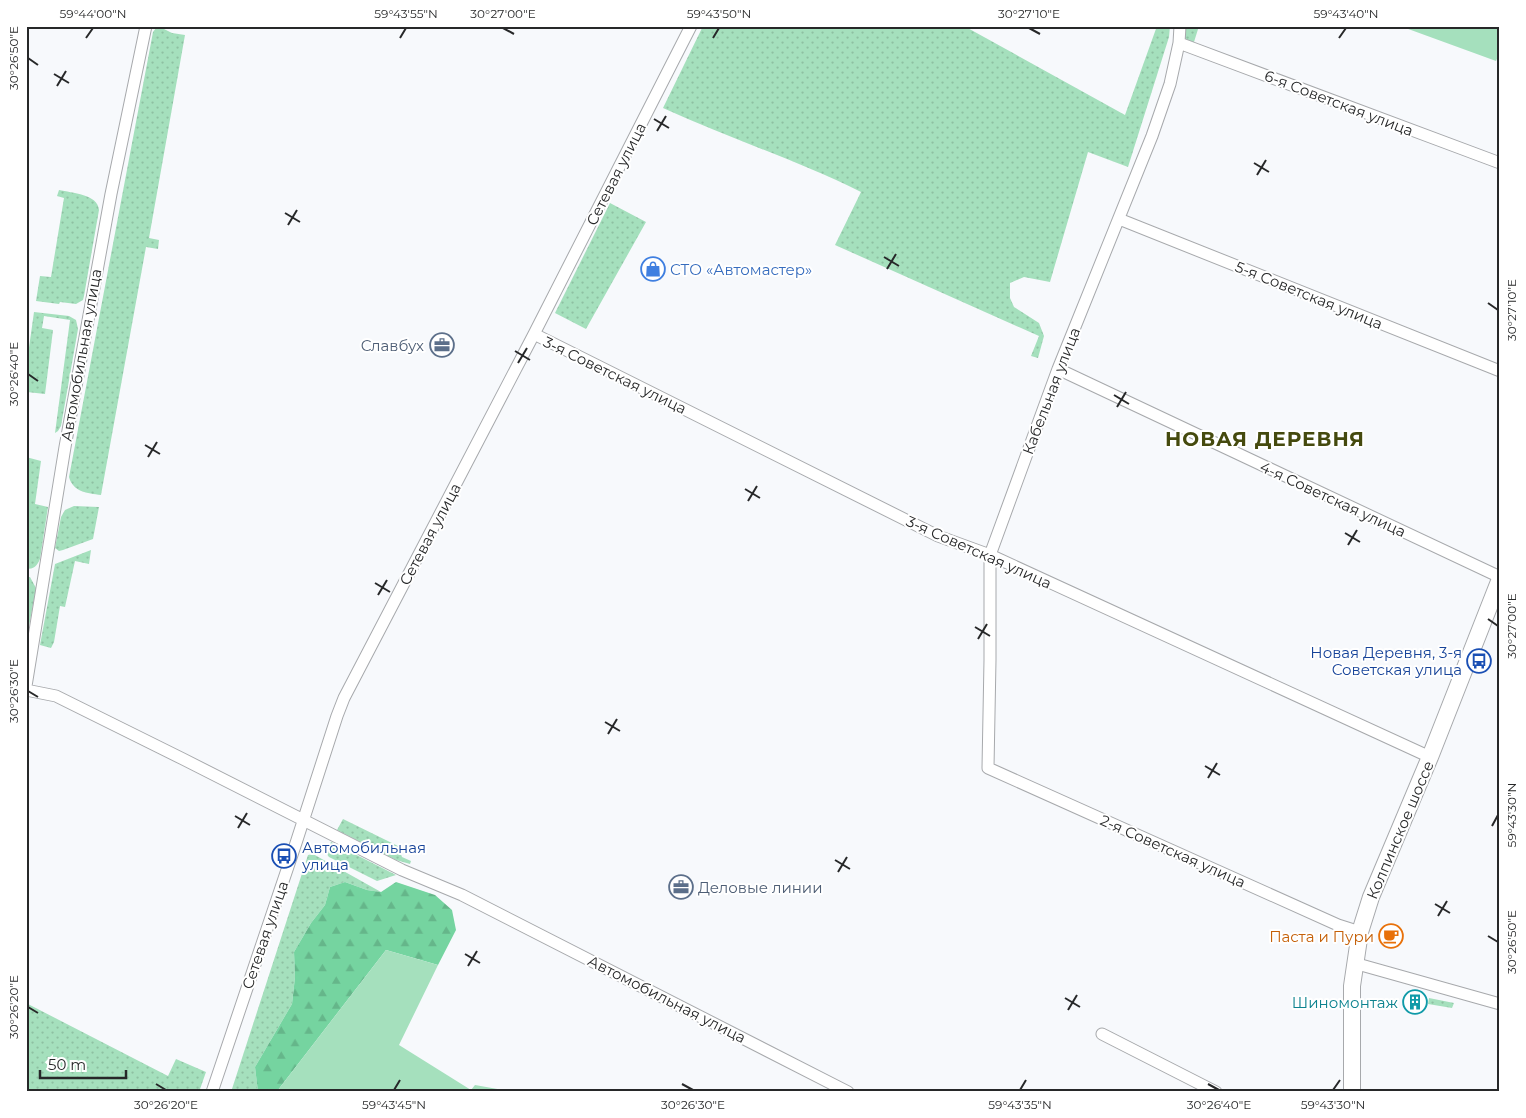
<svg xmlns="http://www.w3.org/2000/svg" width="1526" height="1118" viewBox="0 0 1526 1118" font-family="Montserrat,sans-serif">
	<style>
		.grass { fill: url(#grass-dots) }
		.forest { fill: url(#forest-firs) }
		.garden { fill: #a5e0bd }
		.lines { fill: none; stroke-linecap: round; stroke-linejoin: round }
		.street-casing { stroke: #a7a9ac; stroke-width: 13 }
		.secondary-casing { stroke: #a7a9ac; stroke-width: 18 }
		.street { stroke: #fff; stroke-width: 11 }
		.secondary { stroke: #fff; stroke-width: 16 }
		.ticks { fill: none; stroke: #272829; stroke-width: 2 }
		.labels { text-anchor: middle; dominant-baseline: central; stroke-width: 4; stroke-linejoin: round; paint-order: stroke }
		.street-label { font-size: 15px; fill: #272829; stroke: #fff }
		.shop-label { font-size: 15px; fill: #366cbe; stroke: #fff; text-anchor: start }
		.service-label { font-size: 15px; fill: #4e5e75; stroke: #fff; text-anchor: end }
		.transit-label { font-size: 15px; fill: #164399; stroke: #fff; text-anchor: end }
		.food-label { font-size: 15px; fill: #c56008; stroke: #fff; text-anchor: end }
		.culture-label { font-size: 15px; fill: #0d838f; stroke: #fff; text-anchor: end }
		.district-label { font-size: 20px; font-weight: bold; letter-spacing: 1px; fill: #454a0e; stroke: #fff }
		.neatline { fill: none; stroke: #272829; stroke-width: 2 }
		.ticks-label { font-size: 12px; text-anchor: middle; fill: #272829 }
	</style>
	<defs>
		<pattern id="grass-dots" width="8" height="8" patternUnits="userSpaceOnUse" patternTransform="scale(1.25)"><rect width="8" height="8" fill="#a5e0bd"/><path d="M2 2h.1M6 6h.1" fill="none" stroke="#8ec0a2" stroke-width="1.8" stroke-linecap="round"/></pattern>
		<pattern id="forest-firs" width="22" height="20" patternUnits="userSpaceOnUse" patternTransform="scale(1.25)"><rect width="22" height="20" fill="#75d4a0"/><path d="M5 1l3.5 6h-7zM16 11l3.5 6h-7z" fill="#65b68a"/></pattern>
	</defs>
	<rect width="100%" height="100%" fill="#f7f9fc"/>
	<path class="grass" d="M703,26H964L1125,115L1157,26H1170L1169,37L1128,167L1088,152L1050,282L1024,277L1010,283V298L1014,307L1039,323L1044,336L1038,358L1031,356L1039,336L835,245L861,192C797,160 728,138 663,108Z
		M1183,26H1199L1194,42L1182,39Z
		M160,27L172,33L185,35L149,238L159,240L158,249L146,247L101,495C87,493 73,492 69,477L153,32L156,28Z
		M59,190C72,193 98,194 99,210L84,296L83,300L76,304L60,302L59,304L36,301L40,276L51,277L64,198L57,196Z
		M610,203L646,222L586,329L555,313Z
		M34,312L69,316L76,320L78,329L61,426L58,431L55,433L70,320L44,316L42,328L53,330L45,394L27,392L26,395V369Z
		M26,457L41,461L35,504L48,507L40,559C37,566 34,569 26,569Z
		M74,506L99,507L93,539L63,550L59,551L55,548L61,517L65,510Z
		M91,550L89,564L75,561L65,607L60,606L54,642L51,648L40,645L55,564Z
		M26,577H30L36,588L26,643Z
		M343,819L398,846L402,857L411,861L410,864L396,860L337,830Z
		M331,842L396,875L377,881L329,857C324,851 328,847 331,842Z
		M313,854L381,892L367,890L345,882L330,887L325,905L311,923L294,952L295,977L292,1004L255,1067L258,1092H231L308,855Z
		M1429,998L1454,1003L1452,1008L1428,1004Z
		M26,1003L168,1076L176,1059L206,1072L199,1092H26Z"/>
	<path class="forest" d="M345,882L367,890L381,892L396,882L435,895L452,910L456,930L438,965L386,950L278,1090L281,1092H258L255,1067L292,1004L295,977L294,952L311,923L325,905L330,887Z"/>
	<path class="garden" d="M1400,26H1500V52L1496,61Z
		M386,950L438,965L399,1045L471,1090L475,1085L514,1092H281L278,1090Z"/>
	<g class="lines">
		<g class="street-casing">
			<path id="street" d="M1180,26L1179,43L1170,84L1152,136L1058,369L990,555V660L988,768L1338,925L1360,932
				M1179,43L1500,163
				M1119,219L1500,371
				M534,334L938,536L990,555L1430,757
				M1058,369L1500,577
				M26,686L65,447L111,194L146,26
				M26,690L56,696L183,759L402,870L462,895L848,1092
				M1354,963L1500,1004
				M1102,1034L1216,1092
				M212,1092L296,843L337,716L344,698L534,334L691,26"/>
		</g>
		<g class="secondary-casing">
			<path id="secondary" d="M1352,1092V986L1360,932L1371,897L1430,757L1500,579"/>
		</g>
		<use href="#street" class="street"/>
		<use href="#secondary" class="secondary"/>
	</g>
	<path class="ticks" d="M503,28L514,34M1029,28L1040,34M86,38L93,28M400,38L406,28M713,38L719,28M1339,38L1346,28M28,58L38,65M54,74L69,83M57,86L66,71M654,119L669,128M657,131L666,116M1254,163L1269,172M1257,175L1266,160M285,213L300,222M288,225L297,210M884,257L899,266M887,269L896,254M1488,303L1498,310M515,351L530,360M518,363L527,348M28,374L38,381M1114,395L1129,404M1117,407L1126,392M145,445L160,454M148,457L157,442M745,489L760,498M748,501L757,486M1345,533L1360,542M1348,545L1357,530M375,583L390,592M378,595L387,580M1488,619L1498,626M975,627L990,636M978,639L987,624M28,691L38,697M605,722L620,731M608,734L617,719M1205,766L1220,775M1208,778L1217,763M235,816L250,825M1492,826L1498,815M238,828L247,813M835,860L850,869M838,872L847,857M1435,904L1450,913M1438,916L1447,901M1488,936L1498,942M465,954L480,963M468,966L477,951M1065,998L1080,1007M28,1007L38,1013M1068,1010L1077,995M156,1084L166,1090M682,1084L693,1090M1208,1084L1219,1090M394,1090L400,1080M1020,1090L1026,1080M1333,1090L1340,1080"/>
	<defs>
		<g id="shop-ring" transform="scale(1.25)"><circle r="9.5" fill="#fff" stroke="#3f7fe0" stroke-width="1.5"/><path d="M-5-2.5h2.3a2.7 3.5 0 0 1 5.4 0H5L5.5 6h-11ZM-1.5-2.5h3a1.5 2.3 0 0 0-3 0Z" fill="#3f7fe0"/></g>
		<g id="office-ring" transform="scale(1.25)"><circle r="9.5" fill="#fff" stroke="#5c6f8a" stroke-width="1.5"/><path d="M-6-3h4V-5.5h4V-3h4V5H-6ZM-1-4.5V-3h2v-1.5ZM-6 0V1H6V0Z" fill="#5c6f8a"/></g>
		<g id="bus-ring" transform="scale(1.25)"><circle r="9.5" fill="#fff" stroke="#1a4fb4" stroke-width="1.5"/><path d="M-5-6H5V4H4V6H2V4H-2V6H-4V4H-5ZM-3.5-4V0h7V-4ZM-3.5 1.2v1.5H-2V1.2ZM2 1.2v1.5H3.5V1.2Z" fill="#1a4fb4"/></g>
		<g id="cafe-ring" transform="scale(1.25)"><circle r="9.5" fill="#fff" stroke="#e8710a" stroke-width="1.5"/><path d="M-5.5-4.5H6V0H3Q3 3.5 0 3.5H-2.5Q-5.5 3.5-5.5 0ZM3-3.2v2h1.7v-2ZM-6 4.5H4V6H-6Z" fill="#e8710a"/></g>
		<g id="building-ring" transform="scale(1.25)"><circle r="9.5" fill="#fff" stroke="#0f9aa8" stroke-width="1.5"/><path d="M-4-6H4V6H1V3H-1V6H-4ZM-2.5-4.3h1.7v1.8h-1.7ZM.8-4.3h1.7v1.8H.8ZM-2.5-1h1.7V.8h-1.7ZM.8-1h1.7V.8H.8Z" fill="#0f9aa8"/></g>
	</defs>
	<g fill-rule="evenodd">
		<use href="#shop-ring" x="653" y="269"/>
		<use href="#office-ring" x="442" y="345"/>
		<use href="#bus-ring" x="1479" y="661"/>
		<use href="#bus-ring" x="284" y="856"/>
		<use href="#office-ring" x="681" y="887"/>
		<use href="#cafe-ring" x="1391" y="936"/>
		<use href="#building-ring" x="1415" y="1002"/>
	</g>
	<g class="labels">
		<g class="street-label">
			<text transform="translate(1339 103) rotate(21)">6-я Советская улица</text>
			<text transform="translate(616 174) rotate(-63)">Сетевая улица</text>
			<text transform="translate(1309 295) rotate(22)">5-я Советская улица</text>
			<text transform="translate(81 355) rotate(-80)">Автомобильная улица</text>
			<text transform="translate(615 375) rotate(26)">3-я Советская улица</text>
			<text transform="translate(1051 391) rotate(-69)">Кабельная улица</text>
			<text transform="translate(1333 499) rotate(25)">4-я Советская улица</text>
			<text transform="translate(430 534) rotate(-62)">Сетевая улица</text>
			<text transform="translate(979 552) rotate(24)">3-я Советская улица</text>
			<text transform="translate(1400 830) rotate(-67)">Колпинское шоссе</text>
			<text transform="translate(1173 851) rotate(24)">2-я Советская улица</text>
			<text transform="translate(265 935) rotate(-71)">Сетевая улица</text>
			<text transform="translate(667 999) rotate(27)">Автомобильная улица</text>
		</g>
		<g class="shop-label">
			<text x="670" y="269">СТО «Автомастер»</text>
		</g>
		<g class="service-label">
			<text x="424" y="345">Славбух</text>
			<text x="698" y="887" text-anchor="start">Деловые линии</text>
		</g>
		<g class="transit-label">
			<text x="1462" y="652">Новая Деревня, 3-я<tspan x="1462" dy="17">Советская улица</tspan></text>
			<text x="302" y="847" text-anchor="start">Автомобильная<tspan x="302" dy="17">улица</tspan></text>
		</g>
		<g class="food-label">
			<text x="1374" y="936">Паста и Пури</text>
		</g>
		<g class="culture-label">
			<text x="1398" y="1002">Шиномонтаж</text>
		</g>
		<g class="district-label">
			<text x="1265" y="439">НОВАЯ ДЕРЕВНЯ</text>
		</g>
	</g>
	<rect width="1526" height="1118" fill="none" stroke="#ffffff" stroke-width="55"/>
	<path d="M40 1070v8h86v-8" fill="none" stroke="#272829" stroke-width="2.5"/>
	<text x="48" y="1070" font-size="15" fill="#272829" stroke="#ffffff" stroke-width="4" paint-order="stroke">50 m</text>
	<rect x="28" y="28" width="1470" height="1062" class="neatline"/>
	<g class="ticks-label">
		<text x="93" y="18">59°44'00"N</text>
		<text x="406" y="18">59°43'55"N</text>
		<text x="503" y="18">30°27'00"E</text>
		<text x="719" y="18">59°43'50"N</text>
		<text x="1029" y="18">30°27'10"E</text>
		<text x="1346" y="18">59°43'40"N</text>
		<text transform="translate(14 58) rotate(-90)" y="4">30°26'50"E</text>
		<text transform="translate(1512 310) rotate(-90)" y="4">30°27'10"E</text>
		<text transform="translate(14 374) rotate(-90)" y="4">30°26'40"E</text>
		<text transform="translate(1512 626) rotate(-90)" y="4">30°27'00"E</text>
		<text transform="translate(14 691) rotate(-90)" y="4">30°26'30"E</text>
		<text transform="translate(1512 815) rotate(-90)" y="4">59°43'30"N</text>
		<text transform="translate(1512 942) rotate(-90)" y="4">30°26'50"E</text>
		<text transform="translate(14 1007) rotate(-90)" y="4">30°26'20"E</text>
		<text x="166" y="1109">30°26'20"E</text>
		<text x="394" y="1109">59°43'45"N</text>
		<text x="693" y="1109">30°26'30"E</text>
		<text x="1020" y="1109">59°43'35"N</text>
		<text x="1219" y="1109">30°26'40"E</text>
		<text x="1333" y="1109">59°43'30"N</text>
	</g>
</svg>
